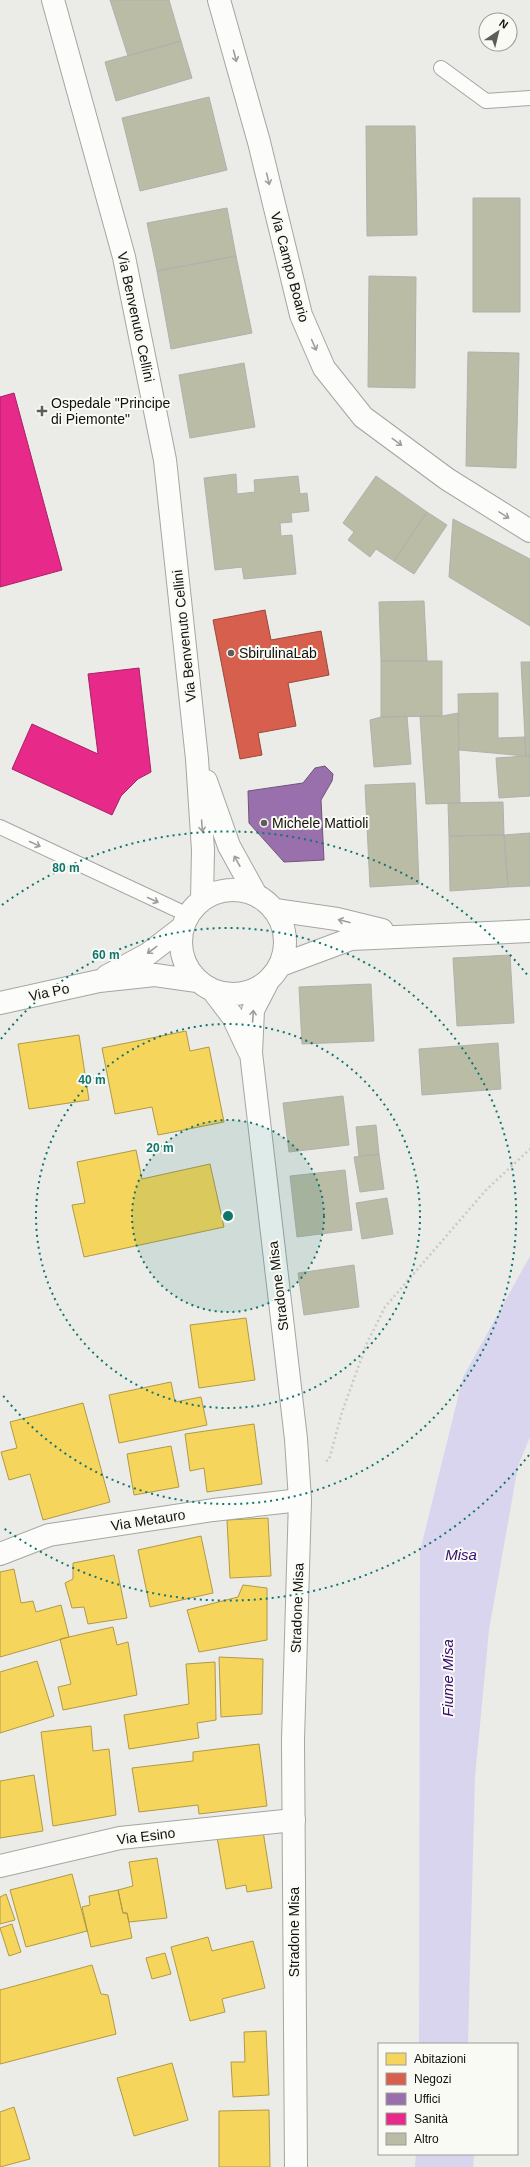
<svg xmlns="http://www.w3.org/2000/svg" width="530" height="2167" viewBox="0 0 530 2167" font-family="Arial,sans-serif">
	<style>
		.water { fill: #dad5ee }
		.homes { fill: #f6d55c; stroke: #b19a45 }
		.shops { fill: #d6604d; stroke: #9b483a }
		.offices { fill: #9970ab; stroke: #70547c }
		.health { fill: #e7298a; stroke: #a72265 }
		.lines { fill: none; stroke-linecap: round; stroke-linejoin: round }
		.river { stroke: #dad5ee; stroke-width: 58 }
		.building { fill: #babca6; stroke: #b1b1ae }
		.lane-casing { stroke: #a5a5a2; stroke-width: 16 }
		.street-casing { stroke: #a5a5a2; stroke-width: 24 }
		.secondary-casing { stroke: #a5a5a2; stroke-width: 24 }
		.path { stroke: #c9c9c8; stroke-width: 2.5; stroke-dasharray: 2 3; stroke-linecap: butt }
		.lane { stroke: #fcfcfb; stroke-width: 14 }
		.street { stroke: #fcfcfb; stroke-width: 22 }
		.secondary { stroke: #fcfcfb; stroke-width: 22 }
		.oneway { stroke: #9e9e9d }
		.ring { fill: none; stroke: #0f766e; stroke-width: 2; stroke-dasharray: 2 4 }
		.poi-dot { fill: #5d5d5b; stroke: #f9faf3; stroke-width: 1.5 }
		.labels { text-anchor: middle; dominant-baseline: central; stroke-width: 4; stroke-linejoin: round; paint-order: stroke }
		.street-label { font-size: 14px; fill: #11110f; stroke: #f9faf3 }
		.poi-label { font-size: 14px; fill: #11110f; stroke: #f9faf3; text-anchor: start }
		.water-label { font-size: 15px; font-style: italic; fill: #370b74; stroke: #f9faf3 }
		.centre { fill: #0f766e; stroke: #f9faf3; stroke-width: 2 }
		.ring-label { font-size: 12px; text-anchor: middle; font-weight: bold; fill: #0f766e; stroke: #f9faf3; stroke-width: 4; stroke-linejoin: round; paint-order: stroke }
	</style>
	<rect width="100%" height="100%" fill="#ebebe7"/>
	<path class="water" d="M530,1256V1437L518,1466L489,1630L475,1777L468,2044H419L420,1551L463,1377Z"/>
	<path class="homes" d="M186,1031L190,1051L209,1047L224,1122L158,1135L152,1107L115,1114L102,1048Z
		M79,1035L89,1100L29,1109L18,1044Z
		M136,1150L142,1179L210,1164L224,1227L84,1257L72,1205L85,1203L77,1162Z
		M246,1318L255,1380L199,1388L190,1325Z
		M171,1382L175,1402L201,1397L207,1425L119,1443L109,1395Z
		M83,1403L110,1502L43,1520L30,1474L9,1480L1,1452L17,1448L10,1422Z
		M254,1424L262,1484L207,1492L204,1468L190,1471L185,1434Z
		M171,1446L179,1487L134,1495L127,1454Z
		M268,1518L271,1576L230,1578L227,1520Z
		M201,1536L213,1593L150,1607L138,1550Z
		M114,1555L127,1618L88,1624L84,1607L72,1608L65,1583L73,1579V1563Z
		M14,1569L21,1603L33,1601L36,1612L61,1605L69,1637L0,1657V1572Z
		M243,1585L267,1588V1640L199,1652L187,1610L238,1597Z
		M113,1627L117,1645L128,1642L137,1695L63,1710L58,1687L71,1684L60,1639Z
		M219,1657L263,1659L262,1714L221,1717Z
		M37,1661L54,1716L0,1733V1672Z
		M215,1662L216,1720L197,1723L199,1738L129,1749L124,1715L189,1704L186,1664Z
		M91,1726L93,1751L109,1749L116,1815L53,1826L41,1732Z
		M259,1744L267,1806L199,1814L198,1805L139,1812L132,1768L193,1761V1752Z
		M34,1775L43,1831L0,1838V1781Z
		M263,1831L272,1888L247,1892L246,1885L226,1889L217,1837Z
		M157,1858L167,1918L129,1922L127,1913H123L118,1890L133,1886L129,1862Z
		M72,1874L87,1931L26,1947L10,1890Z
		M118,1890L123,1913H127L132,1938L91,1947L82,1907L90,1905L89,1896Z
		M6,1894L15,1920L0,1924V1897Z
		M12,1924L21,1952L9,1956L0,1928Z
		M208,1937L212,1951L253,1941L265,1988L222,1999L225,2012L190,2021L171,1947Z
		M165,1953L171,1974L152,1979L146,1958Z
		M92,1965L101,1994L108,1995L116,2034L0,2064V1990Z
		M266,2031L269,2095L233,2097L231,2062H245L244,2032Z
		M172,2063L188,2120L134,2136L117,2078Z
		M14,2107L30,2159L0,2167V2112Z
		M269,2110L270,2167H219V2111Z"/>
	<path class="shops" d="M265,610L271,640L321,631L329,675L288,683L296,726L258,733L262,755L240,759L213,620Z"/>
	<path class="offices" d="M325,766L333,774L332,781L321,800L324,860L284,862L249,823L248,791L303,783L315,768Z"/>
	<path class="health" d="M14,393L62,570L0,587V397Z
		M139,668L151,772L138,779L121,796L112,815L12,769L32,724L98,754L88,674Z"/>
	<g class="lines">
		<path class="river" d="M444,2167L445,2154"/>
	</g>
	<path class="building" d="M110,0H169L181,41L128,56Z
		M181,41L192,78L116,101L105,62Z
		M209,97L227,170L140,191L122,118Z
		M366,126H415L417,235L367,236Z
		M473,198H520V312H473Z
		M227,208L236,256L157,271L147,223Z
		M236,256L252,333L171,349L157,271Z
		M369,276L416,277L415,388L368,387Z
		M468,352L519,353L516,468L466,466Z
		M244,363L255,427L190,438L179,375Z
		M236,474L237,494L255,492L254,480L298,476L300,494L307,493L309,511L291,513L292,522L280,523L281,536L292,535L296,574L244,579L242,567L215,570L204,478Z
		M376,476L427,512L394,561L376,549L370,557L348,540L354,532L343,523Z
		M427,512L447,525L414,574L394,561Z
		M453,519L530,559V626L449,577Z
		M424,601L427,661H381L379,602Z
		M381,661H442V716L381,717Z
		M521,662H530V756H526Z
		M498,693V738L525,737L526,756L459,750L458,694Z
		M458,713L460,803L426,804L420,716H442Z
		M407,716L411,764L374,767L370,720L381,717Z
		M526,756H530V796L499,798L496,758Z
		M415,783L419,884L370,887L365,785Z
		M503,802L504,835L449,836L448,803Z
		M530,833V886L508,887L504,835Z
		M504,835L508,887L450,891L449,836Z
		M510,955L514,1023L457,1026L453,958Z
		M371,984L374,1041L302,1044L299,987Z
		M498,1043L501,1089L422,1095L419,1049Z
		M343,1096L349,1145L289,1152L283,1103Z
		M376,1125L379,1154L359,1156L356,1127Z
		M379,1154L384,1189L360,1192L354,1157Z
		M345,1170L352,1230L297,1237L290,1176Z
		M387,1198L393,1234L362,1239L356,1203Z
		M354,1265L359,1307L304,1315L298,1273Z"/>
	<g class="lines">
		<g class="lane-casing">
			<path id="lane" d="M441,68L486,101L530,98
				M0,827L188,915"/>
		</g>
		<g class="street-casing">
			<path id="street" d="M219,0L259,142L301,315L324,368L363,417L447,479L530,531
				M0,1554L49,1535L213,1510L300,1500
				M0,1866L120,1838L294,1820"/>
		</g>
		<g class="secondary-casing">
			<path id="secondary" d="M53,0L124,257L165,460L197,759L203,850L202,900
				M206,781L229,846L256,895
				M181 942a52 52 0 1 1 104 0a52 52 0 1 1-104 0Z
				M275,910L337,919L382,930
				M281,965L351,939L530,931
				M107,976L148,954L183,927
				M267,983L253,1010L251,1053L296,1439L300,1500L293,1740L296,2167
				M214,992L233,1017L249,1051
				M0,1003L99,981L155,975L197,981"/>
		</g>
		<path class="path" d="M326,1461L329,1460L342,1412L367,1343L385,1307L486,1190L530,1149"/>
		<use href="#lane" class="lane"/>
		<use href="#street" class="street"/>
		<use href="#secondary" class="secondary"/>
	</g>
	<defs><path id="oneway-shaft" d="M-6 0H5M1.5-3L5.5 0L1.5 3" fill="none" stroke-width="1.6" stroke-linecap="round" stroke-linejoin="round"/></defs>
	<g class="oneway">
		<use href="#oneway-shaft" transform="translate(235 56) rotate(75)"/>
		<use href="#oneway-shaft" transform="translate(268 179) rotate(76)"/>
		<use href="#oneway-shaft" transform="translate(314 345) rotate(66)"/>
		<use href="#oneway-shaft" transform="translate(397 442) rotate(36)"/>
		<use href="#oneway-shaft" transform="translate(504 515) rotate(32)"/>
		<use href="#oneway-shaft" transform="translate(202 826) rotate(86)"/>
		<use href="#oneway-shaft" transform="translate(35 844) rotate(25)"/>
		<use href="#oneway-shaft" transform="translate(237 861) rotate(-119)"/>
		<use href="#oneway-shaft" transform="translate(153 900) rotate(24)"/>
		<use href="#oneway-shaft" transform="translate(344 921) rotate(-166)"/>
		<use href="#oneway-shaft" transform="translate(152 950) rotate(143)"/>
		<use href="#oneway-shaft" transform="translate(253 1016) rotate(-86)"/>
	</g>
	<circle cx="228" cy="1216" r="96" fill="#0f766e" fill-opacity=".12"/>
	<g class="ring">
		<circle cx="228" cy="1216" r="96"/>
		<circle cx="228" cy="1216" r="192"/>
		<path d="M1 1039A288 288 0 1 1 1 1393"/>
		<path d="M529 1455A384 384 0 0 1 2 1527M2 905A384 384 0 0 1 529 977"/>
	</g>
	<g class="poi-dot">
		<path d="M40 405h4v4h4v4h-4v4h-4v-4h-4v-4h4z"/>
		<circle cx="231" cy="653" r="4"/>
		<circle cx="264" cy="823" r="4"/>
	</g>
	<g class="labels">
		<g class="street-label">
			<text transform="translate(290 267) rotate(75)">Via Campo Boario</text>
			<text transform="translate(136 317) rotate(78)">Via Benvenuto Cellini</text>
			<text transform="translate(184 636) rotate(-96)">Via Benvenuto Cellini</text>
			<text transform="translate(49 992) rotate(-12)">Via Po</text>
			<text transform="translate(278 1286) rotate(-97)">Stradone Misa</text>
			<text transform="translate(148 1520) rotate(-9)">Via Metauro</text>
			<text transform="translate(297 1608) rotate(-88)">Stradone Misa</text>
			<text transform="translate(146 1836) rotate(-7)">Via Esino</text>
			<text transform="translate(294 1932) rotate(-90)">Stradone Misa</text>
		</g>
		<g class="poi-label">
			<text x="51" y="403">Ospedale "Principe<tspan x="51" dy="16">di Piemonte"</tspan></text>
			<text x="239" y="653">SbirulinaLab</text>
			<text x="272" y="823">Michele Mattioli</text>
		</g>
		<g class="water-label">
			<text x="461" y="1554">Misa</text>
			<text transform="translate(447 1678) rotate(-90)">Fiume Misa</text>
		</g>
	</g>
	<circle cx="228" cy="1216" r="6" class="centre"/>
	<g class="ring-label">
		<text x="66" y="872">80 m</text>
		<text x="106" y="959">60 m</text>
		<text x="92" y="1084">40 m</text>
		<text x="160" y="1152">20 m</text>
	</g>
	<rect x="378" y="2043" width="140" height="112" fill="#f9faf3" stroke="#9c9d98"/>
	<rect x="386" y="2053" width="20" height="12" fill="#f6d55c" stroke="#9c9d98"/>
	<text x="414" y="2063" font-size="12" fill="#11110f">Abitazioni</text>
	<rect x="386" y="2073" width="20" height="12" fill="#d6604d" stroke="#9c9d98"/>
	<text x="414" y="2083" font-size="12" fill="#11110f">Negozi</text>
	<rect x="386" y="2093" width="20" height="12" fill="#9970ab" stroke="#9c9d98"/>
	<text x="414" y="2103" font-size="12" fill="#11110f">Uffici</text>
	<rect x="386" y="2113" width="20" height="12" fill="#e7298a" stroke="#9c9d98"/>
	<text x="414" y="2123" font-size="12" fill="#11110f">Sanità</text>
	<rect x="386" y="2133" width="20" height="12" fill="#babca6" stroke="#9c9d98"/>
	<text x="414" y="2143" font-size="12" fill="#11110f">Altro</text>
	<g transform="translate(498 32) rotate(35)"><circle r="19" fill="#f9faf3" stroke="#9c9d98"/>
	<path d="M0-3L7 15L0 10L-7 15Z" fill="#5d5d5b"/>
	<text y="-6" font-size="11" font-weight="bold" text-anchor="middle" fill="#11110f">N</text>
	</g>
</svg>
